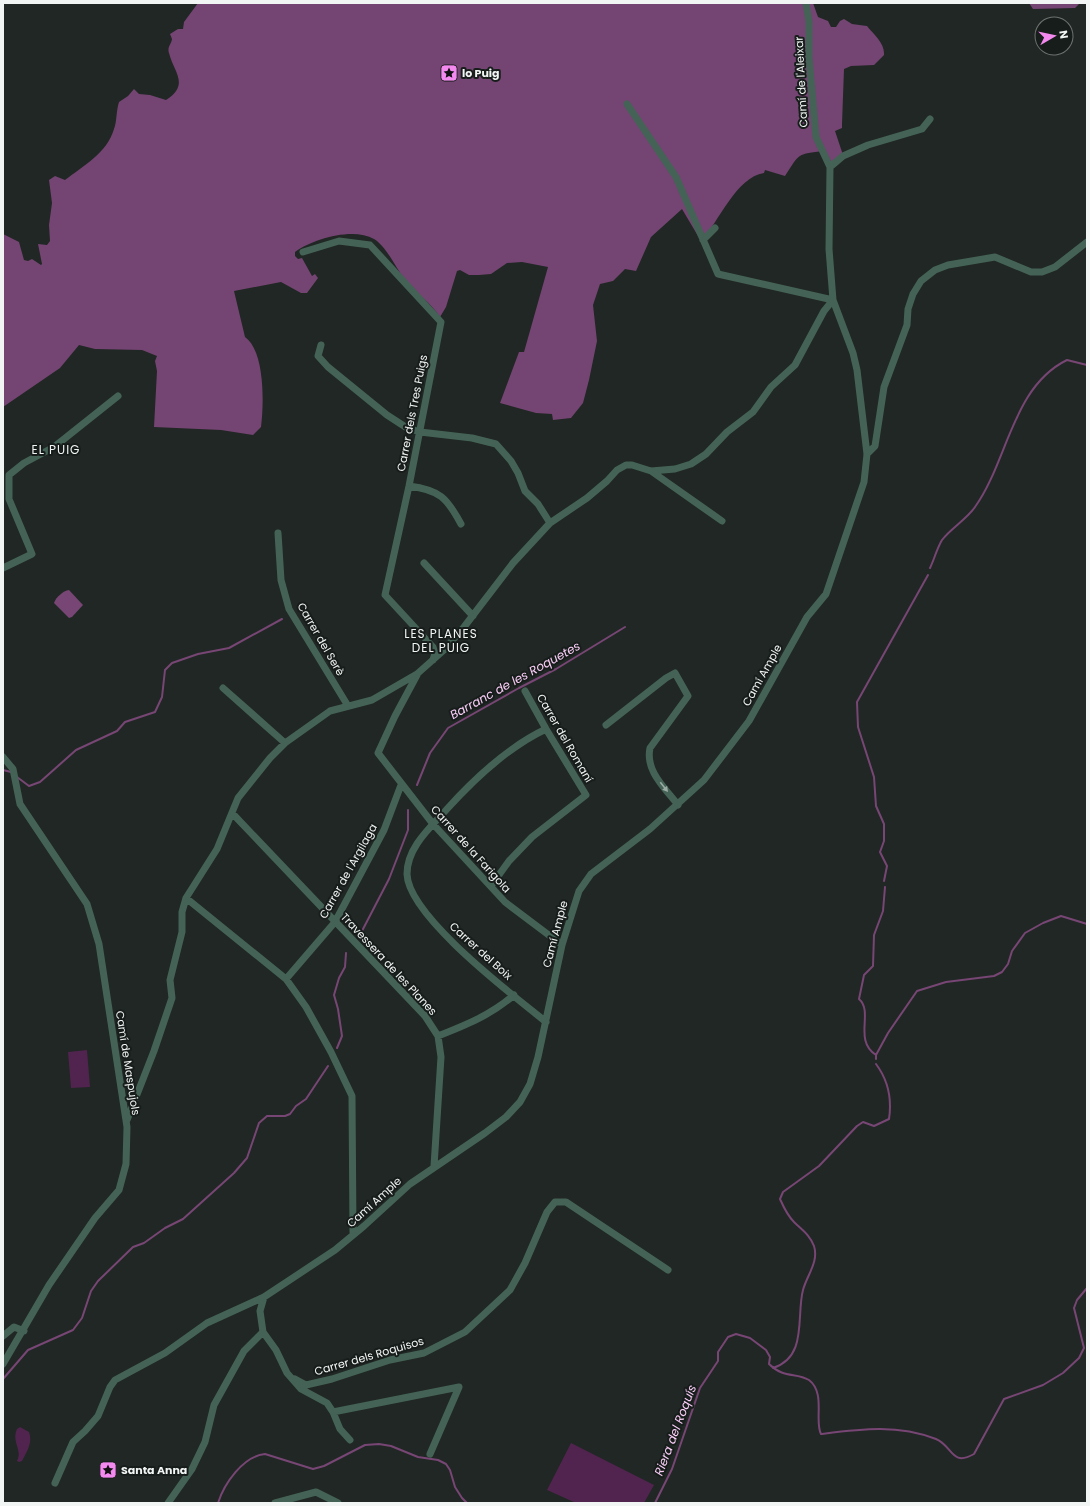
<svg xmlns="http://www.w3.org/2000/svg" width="1090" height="1506" viewBox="0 0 1090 1506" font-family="Poppins,sans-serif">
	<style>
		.green { fill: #50244e }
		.forest { fill: #744472 }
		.water { fill: #774674 }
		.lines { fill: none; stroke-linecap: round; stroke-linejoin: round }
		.stream { stroke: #774674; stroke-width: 2 }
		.minor { stroke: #446356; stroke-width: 7 }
		.oneway { fill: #9aaca4 }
		.labels { text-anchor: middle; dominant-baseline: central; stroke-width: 4; stroke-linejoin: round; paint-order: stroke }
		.poi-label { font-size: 11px; font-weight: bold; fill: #f1f5f3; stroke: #171d1b; text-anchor: start }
		.street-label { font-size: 11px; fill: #f1f5f3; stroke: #171d1b }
		.neighbourhood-label { font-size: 12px; letter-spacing: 1px; fill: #f1f5f3; stroke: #171d1b }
		.water-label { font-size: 12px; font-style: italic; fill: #fccff9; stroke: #171d1b }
	</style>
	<rect width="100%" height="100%" fill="#202724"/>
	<path class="green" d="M87,1050L90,1087L71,1088L68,1052Z
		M20,1427L29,1432C33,1442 27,1452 22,1461L19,1462L17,1461C23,1450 11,1442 17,1429Z
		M571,1443L654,1485L644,1503H576L547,1490Z"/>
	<path class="forest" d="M198,3H813L818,17L828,21L831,27H836L840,21L844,19L852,24L867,26C874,35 885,43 884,55L874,65L851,66L844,69L842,124V128L835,131L843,155L833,162L831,161L824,151C797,154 800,153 785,176L765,170L764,173C736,177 719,222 701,241L682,209L651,237L636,271L625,269L613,281L600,284L593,305L597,341L589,380L583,403L571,418L553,420L552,414L536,413L500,403L519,352H524L548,267L522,262L507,263L491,274L479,275H469L460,270L457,271L446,307L440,317C431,303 416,293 405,280C396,268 386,246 374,239C353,227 313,239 295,252V256L298,259L302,258L312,276L315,274L318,278L307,293H301L281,282L234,291L245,337C265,351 264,404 261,427L253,435L221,430L154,427L157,371L155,361L157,356L142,350L95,349L79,345L60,368L3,407V234L19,242L24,260L28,261L32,259L41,265L42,264L38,244L47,245L50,241L49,225L52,203L49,180L55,176L65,180C83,166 107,153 114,129C117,121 116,111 119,102L128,96L134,89L139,94L150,95L166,100C190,84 174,73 169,53C167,47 171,45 172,39L170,34L178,29H183L184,22Z
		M1029,3H1080L1075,8L1033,9Z"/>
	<path class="water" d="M69,590L83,605L72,617L69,618L54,603C56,597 63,591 69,590Z"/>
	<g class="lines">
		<path class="stream" d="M930,568C934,560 937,548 942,540C951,528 966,520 975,507C1008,461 1012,387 1067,360L1087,365
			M3,770L11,772
			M17,777L29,786L40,782L76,750L117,731L125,722L155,712L162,697L165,670L172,663L198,654L229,648L282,619
			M417,785L430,753L448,728L519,688L556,669L625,627
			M884,881L887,866L880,852L884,841V824L876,806L874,777L858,727L857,702L928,575
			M362,931L389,879L408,830V810
			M337,1048L342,1036L338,1009L334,995L339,978L345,967L346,953
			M876,1055C853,1040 874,1012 859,999L864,975L873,966L874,935L883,911L885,887
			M876,1059V1055L888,1033L917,991L946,982L994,976L1002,972L1008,964L1012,951L1025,933L1043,923L1061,916L1087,924
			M773,1368C808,1357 796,1316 803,1290C807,1275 819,1262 814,1246C810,1235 802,1230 794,1222C787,1215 784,1208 780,1199L783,1192L819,1166L857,1126L863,1122L874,1126L889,1119C892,1099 888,1080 876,1064
			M3,1379L28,1350L73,1330L82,1318L91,1291L98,1281L133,1247L144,1243L165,1228L183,1219L234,1173L247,1158L259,1123L267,1116H285L290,1114L296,1106L306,1099L328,1066
			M218,1503C224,1484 243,1456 265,1454L313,1469L324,1466L365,1445L379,1444L391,1446L418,1457L438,1460L446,1464L450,1470L455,1487L462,1498L467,1503
			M655,1503L672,1469L700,1388L718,1361V1352L728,1337L736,1334L750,1338L766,1350L770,1357L769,1364C784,1379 796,1372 809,1380C826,1393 814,1421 821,1434C861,1429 897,1424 936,1439C953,1446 951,1467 974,1454L1004,1399L1043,1385L1063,1373L1079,1358L1084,1348L1074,1308L1077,1300L1087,1288"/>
		<path class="minor" d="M627,104L676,177L718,274L833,300
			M830,167L843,156L868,145L922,129L930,119
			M703,240L715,228
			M303,252L339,241L370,245L441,322L409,486L385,595L433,647L435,653L433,660
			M321,345L318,356L328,367L387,415L407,428L420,432L472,438L496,444L511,461L518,473L525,491L538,504L550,523
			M867,454L875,446L884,387L907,325L908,309L913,294L921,281L935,270L948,265L995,257L1031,272H1042L1055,267L1087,242
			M651,471L722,521
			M409,486C440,490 447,498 461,524
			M278,533L281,580L289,609L348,706
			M424,563L473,616
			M3,568L32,554L9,499V475L24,463L54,447L118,396
			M417,675L395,716L378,753L433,824L505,902L562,945
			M223,688L285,743
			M606,725L666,678L675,673L688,696L650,748C645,771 665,788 678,805
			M546,729C508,747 475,778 447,809C431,827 407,847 407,874C408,916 513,995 546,1022
			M3,757L13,769L20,804L87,904L99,944L127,1127L126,1164L119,1190L95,1218L49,1285L3,1364
			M232,813L425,1016L438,1036L441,1057L434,1166
			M491,886L509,861L532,837L586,795L546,729L525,691
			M186,898L286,979L306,1007L331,1052L352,1096L353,1232
			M286,979L335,922L384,830L401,785
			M438,1036C466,1025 491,1015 514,995
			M127,1120L154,1051L172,998L170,980L182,932V912L186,898L217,849L238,798L270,758L285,743L330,711L372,700L417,674L444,650L464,627L513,563L550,523L587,498L607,481L617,470L626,465H632L651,471L675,469L691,464L706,454L727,432L753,412L771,387L795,365L824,311L833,300
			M3,1336L14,1327L24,1331
			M295,1379L306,1385L332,1379L390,1360L424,1353L465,1332L510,1290L525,1263L547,1212L555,1202H566L668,1270
			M333,1412L459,1387L430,1454
			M350,1440L340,1429L333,1412L327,1403L301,1389L287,1373L276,1350L263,1332L260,1311L264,1297L335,1250L364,1226L410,1184L485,1133L506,1117L520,1102L530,1084L538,1057L562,945L579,891L591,874L650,829L704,780L749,721L807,617L826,594L864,482L867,454L857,370L853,353L833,300L829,249L830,167L816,137L809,57V22L806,3
			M55,1483L73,1442L85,1431L98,1416L110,1387L115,1380L165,1353L207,1323L264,1297
			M168,1503L192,1469L205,1442L214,1405L244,1351L263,1332
			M275,1503L316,1492L338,1503"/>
	</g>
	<defs><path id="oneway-solid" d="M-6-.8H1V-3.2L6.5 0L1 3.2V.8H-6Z"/></defs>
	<use class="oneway" href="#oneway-solid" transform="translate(664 787) rotate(52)"/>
	<defs>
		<g id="sight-square" transform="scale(0.9)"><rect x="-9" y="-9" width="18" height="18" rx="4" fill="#f489f0" stroke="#171d1b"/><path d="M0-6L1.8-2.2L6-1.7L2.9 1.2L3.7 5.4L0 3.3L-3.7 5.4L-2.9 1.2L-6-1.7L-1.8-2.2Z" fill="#111"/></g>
	</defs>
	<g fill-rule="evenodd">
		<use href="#sight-square" x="449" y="73"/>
		<use href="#sight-square" x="108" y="1470"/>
	</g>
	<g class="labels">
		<g class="poi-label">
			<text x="462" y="73">lo Puig</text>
			<text x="121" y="1470">Santa Anna</text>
		</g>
		<g class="street-label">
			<text transform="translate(801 82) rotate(-93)">Camí de l'Aleixar</text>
			<text transform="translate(412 413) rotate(-79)">Carrer dels Tres Puigs</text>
			<text transform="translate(321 639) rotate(60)">Carrer del Serè</text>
			<text transform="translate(762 675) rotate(-61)">Camí Ample</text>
			<text transform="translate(565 738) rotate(60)">Carrer del Romaní</text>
			<text transform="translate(471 849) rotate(48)">Carrer de la Farigola</text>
			<text transform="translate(348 871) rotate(-61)">Carrer de l'Argilaga</text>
			<text transform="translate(555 934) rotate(-75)">Camí Ample</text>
			<text transform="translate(481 951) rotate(42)">Carrer del Boix</text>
			<text transform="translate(389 964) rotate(47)">Travessera de les Planes</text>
			<text transform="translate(128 1063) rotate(81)">Camí de Maspujols</text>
			<text transform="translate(374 1202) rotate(-42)">Camí Ample</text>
			<text transform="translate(369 1356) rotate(-16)">Carrer dels Roquisos</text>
		</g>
		<g class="neighbourhood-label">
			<text x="56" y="449">EL PUIG</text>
			<text x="441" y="633">LES PLANES<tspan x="441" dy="14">DEL PUIG</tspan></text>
		</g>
		<g class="water-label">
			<text transform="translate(515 680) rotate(-29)">Barranc de les Roquetes</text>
			<text transform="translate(675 1430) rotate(-69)">Riera del Roquís</text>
		</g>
	</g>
	<rect width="1090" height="1506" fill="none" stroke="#f1f5f3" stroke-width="8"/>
	<g transform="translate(1054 36) rotate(81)"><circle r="19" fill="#171d1b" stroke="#6e7371"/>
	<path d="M0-3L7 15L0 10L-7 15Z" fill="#f489f0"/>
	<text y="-6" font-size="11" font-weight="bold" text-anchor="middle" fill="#f1f5f3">N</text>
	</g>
</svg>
